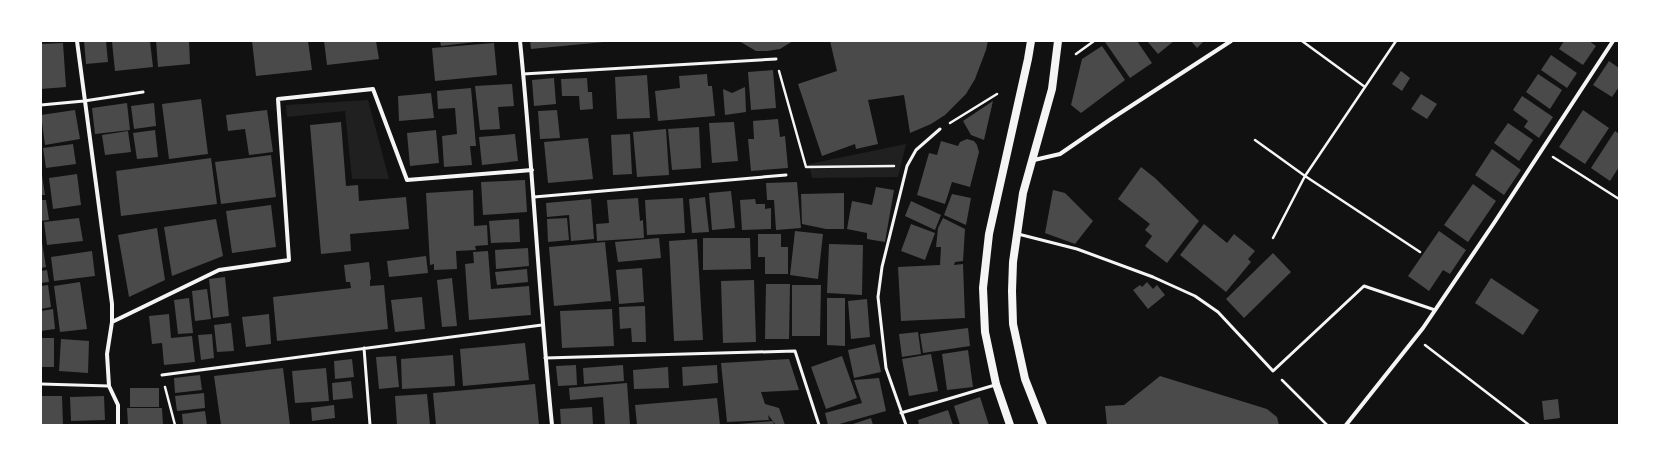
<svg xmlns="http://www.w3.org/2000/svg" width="1660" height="466" viewBox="0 0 1660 466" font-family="'Open Sans',sans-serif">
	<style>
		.green { fill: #202020 }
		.building { fill: #4a4a4a }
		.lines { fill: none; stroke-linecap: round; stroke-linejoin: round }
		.path { stroke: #f5f5f5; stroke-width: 2.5 }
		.service { stroke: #f5f5f5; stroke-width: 3 }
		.minor { stroke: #f5f5f5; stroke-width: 4 }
		.secondary { stroke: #f5f5f5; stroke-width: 8 }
	</style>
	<rect width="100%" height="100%" fill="#111"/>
	<path class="green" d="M368,100L389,179H352L345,111L287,117L286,105Z
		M906,144L898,177L812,178L809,164Z"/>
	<path class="building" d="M84,41H106L108,62L86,64Z
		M119,41H150L153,67L115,71L112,42Z
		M156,41H189L190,64L158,67Z
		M252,41H308L312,70L256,76Z
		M324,41H376L379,59L327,65Z
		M440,41H475V42L441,46Z
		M530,41H604V42L531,49Z
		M739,41H793L780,49L767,51H756Z
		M830,41H988L986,50L975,79L966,94L945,115L931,124L910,133L904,95L868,100L878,144L856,149L855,144L822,156L798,84L837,71Z
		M1107,41H1137L1152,63L1130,78L1105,42Z
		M1147,41H1174L1158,54Z
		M1191,41H1204L1197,48Z
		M1564,41H1589L1596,46L1583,65L1559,49Z
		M63,43L66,87L41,89V44Z
		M494,43L497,75L435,81L432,48Z
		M1102,46L1125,80L1081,113L1071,105L1082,59Z
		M1551,55L1577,73L1567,88L1541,70Z
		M1609,61L1619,68V87L1612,97L1593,85Z
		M773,70L776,108L751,110L748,72Z
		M1401,71L1410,78L1402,91L1392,84Z
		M707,74L708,86H712L715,116L658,121L655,91L680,88L679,76Z
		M1538,74L1562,90L1550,109L1526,92Z
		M647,75L650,118L617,119L615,77Z
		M554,78L556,104L534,106L532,80Z
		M587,78L588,92H592L593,109L580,110L579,96H562L561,79Z
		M512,84L514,106L498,107L500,129L480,130L475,86Z
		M745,87L746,112L725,115L723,89L732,93Z
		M471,88L476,146H470L472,165L444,167L442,136L457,134L455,108L438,109L437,91Z
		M431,93L434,118L399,121L398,96Z
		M1421,94L1437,104L1427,119L1411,109Z
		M1522,96L1553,117L1539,138L1524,127L1528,121L1513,110Z
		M201,99L208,154L169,159L162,104Z
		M993,101L984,140L971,135L963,121Z
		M127,103L130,130L95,134L92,108Z
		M154,103L156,126L134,129L131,106Z
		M75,110L80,139L45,145L41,115Z
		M267,110L273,152L249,155L245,129L228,131L226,115Z
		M557,110L560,138L540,139L538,111Z
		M1583,110L1609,128L1585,164L1559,147Z
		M778,119L780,137L785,136L788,168L751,171L748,139H754L753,121Z
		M341,122L346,186L358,185L359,201L406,197L409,229L350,234L351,251L321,254L310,125Z
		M734,122L738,161L712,163L709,123Z
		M1508,123L1533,140L1519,161L1494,143Z
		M699,127L701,168L672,170L668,129Z
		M666,129L669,175L637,177L633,132Z
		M155,130L158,157L137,159L133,133Z
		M436,130L439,163L410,166L407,133Z
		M128,131L131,152L105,155L102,135Z
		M1615,131L1619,134V167L1610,181L1591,168Z
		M515,134L518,161L482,165L479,137Z
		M630,134L632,174L613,175L611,135Z
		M588,138L593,179L548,183L544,142Z
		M967,139L974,141L977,145L979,152L970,187L952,182L945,204L917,195L929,153L937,155L941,141L958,146L960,142Z
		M73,144L76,164L46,168L43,148Z
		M1492,149L1521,170L1504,195L1475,175Z
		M271,155L276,197L221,204L215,162Z
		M211,158L217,204L121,216L116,171Z
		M1141,167L1155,178L1199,221L1167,263L1145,246L1152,236L1145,230L1150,224L1118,199Z
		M77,174L81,205L53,209L49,178Z
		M41,175H42L45,195H41Z
		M525,180L527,212L483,215L481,182Z
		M797,182L801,228L776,230L774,200H767L766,183Z
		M1473,184L1496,201L1468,242L1444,225Z
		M876,187L894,190L885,242L867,239V233L847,229L852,201L872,205Z
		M473,190L474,226L487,225L488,245L475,246L476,250L456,251L457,269L434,270V264L430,265L426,193Z
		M1053,190L1065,193L1093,221L1075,244L1045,233Z
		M731,191L735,228L712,230L709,193Z
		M844,193V229H826L802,224L801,194Z
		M952,194L971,198L966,225L944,215Z
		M705,197L709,232L692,233L689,199Z
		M638,198L640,221L643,220L644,238L597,241L596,224L609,223L607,200Z
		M683,198L685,233L647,235L645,200Z
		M591,199L594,239L571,241L569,215L547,217L546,203Z
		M755,199L756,204H765V209L771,208V229L742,230L740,200Z
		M41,200H46L49,220L41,221Z
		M911,201L941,215L935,230L905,216Z
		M271,205L276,247L232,253L226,211Z
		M79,218L83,241L47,245L44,222Z
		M567,218L569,240L548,242L547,219Z
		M943,218L965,229L963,261L955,262L954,265L963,264L965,318L901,321L898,267L940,265L941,247H936L938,228Z
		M216,219L223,256L172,276L164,227Z
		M519,219L520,242L491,243L489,221Z
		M911,224L935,233L925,260L901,251Z
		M1204,224L1227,243L1234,234L1255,251L1248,259L1251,262L1226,292L1180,255Z
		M157,228L165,280L129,297L118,235Z
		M795,231L823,234L818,279L790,275Z
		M1439,231L1466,250L1450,274L1443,270L1429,291L1408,276Z
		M758,234H781V247H788V274H765V257H758Z
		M41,236L46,267L41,268Z
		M659,238L661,258L618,262L615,242Z
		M703,238H750L751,269L703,270Z
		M697,239L703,340L674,341L669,241Z
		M605,242L611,301L554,306L549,247Z
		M829,244L863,245L862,295L827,293Z
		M528,248L529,266L496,269L495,250Z
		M92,251L95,276L54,281L51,257Z
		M488,251L491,289L529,286L531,315L469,320L465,264L474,263L473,252Z
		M1273,253L1291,272L1244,318L1226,299Z
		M426,256L428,273L389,277L387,261Z
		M369,262L371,279L370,280V286L384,285L388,329L277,341L273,297L351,288L350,282H346L344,265Z
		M642,268L644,302L619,304L616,270Z
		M527,269L528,282L497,285L495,272Z
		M47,270L49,282L41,283V271Z
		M225,277L229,316L213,318L209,279Z
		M452,278L457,326L442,327L437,280Z
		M1491,278L1539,310L1523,335L1475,303Z
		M754,280L756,342L723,343L721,281Z
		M80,282L87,329L60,332L54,286Z
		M1147,282L1153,289L1157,285L1165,295L1148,309L1133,290L1140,285L1142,287Z
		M766,284H790L789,339H765Z
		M48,285L51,307L41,309V286Z
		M792,285H821L820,336H792Z
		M207,289L211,319L195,321L192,291Z
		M422,297L425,329L395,332L391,300Z
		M189,298L193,333L178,334L174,300Z
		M827,298H845V346L827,345Z
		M867,299L870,337L851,339L848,301Z
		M645,306L646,342H632L631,328L620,329L619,307Z
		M53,309L55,329L41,331V311Z
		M612,309L614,346L562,348L560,311Z
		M169,314L171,338L192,336L195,362L164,365L162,343L152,344L149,316Z
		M269,314L271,344L246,347L242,317Z
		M231,323L234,351L217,352L214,325Z
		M968,328L970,346L923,353L920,334Z
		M918,332L921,354L902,357L899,334Z
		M212,334L214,358L201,360L198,335Z
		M41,338H54V367H41Z
		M61,339L89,341L88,373L59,371Z
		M525,343L529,380L463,386L460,349Z
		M875,344L881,372L854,378L848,350Z
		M968,350L973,387L947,390L942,354Z
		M931,354L938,391L909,396L902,359Z
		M453,355L455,386L402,389L401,359Z
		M396,356L399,387L379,389L376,357Z
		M842,356L857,398L826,409L811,367Z
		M352,359L354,377L335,379L334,361Z
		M789,359L799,390L761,392L765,404L779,408L785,425H776L768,415L769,420L727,422L721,363Z
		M576,365L577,385L558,386L556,366Z
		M623,365L624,381L584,384L583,368Z
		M717,365L718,383L683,386L682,367Z
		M668,367L669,388L634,389L633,370Z
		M283,368L290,425H221L214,376Z
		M326,368L329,401L295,403L292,371Z
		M200,375L202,390L175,393L174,378Z
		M1160,376L1267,409L1277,417L1279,425H1107L1105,406L1124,405Z
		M879,378L886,411L836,425H828L825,413L862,403L854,380Z
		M351,381L353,398L333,400L332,383Z
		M627,383L630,425H605L603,397L570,400L569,388Z
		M535,384L539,425H436L433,393Z
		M130,388H159V407H130Z
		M204,393L205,408L177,411L175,396Z
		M427,394L430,425H397L395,396Z
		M41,396H62L63,425H41Z
		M104,396L105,420L71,421L70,397Z
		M980,397L989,425H960L954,406Z
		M717,398L720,425H637L635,405Z
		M1558,399L1560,418L1544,420L1542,401Z
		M334,405L335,418L312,421L311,408Z
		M592,407L593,425H561L560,409Z
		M127,408H162L163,425H128Z
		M948,410L953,425H919L918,420Z
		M205,411L207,425H183L182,414Z
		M871,418L873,425H850Z
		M773,421L774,425H738V424Z"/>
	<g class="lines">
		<path class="path" d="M1302,41L1365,87
			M1076,54L1094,41
			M779,71L806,167L894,166
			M950,123L997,94
			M1255,140L1305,176L1420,252
			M1553,157L1619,199
			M1273,238L1305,176L1396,41
			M1425,345L1529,425
			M1282,380L1327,425
			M165,387L175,425"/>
		<path class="service" d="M523,74L776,59
			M41,105L84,101L143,92
			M534,197L786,175
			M1018,234L1077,249L1153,277L1195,296L1218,312L1273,371L1364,286L1435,310
			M364,348L370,425
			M545,358L795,351L819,425
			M162,375L542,325
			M41,384L109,386
			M901,413L995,385
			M906,425L886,368L878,297L882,267L907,166L916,150L940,129"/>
		<path class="minor" d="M77,41L112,304V322L107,354L109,386L118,405V425
			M520,41C533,169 539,297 552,425
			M1034,160L1060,154L1111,119L1231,41
			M112,322L219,270L289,260L278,99L373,89L407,180L532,170
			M1346,425L1423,328L1494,223L1613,41"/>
		<path class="secondary" d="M1010,425L996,384L985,332L983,288L989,234L1028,59L1031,41
			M1043,425L1025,379L1013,324L1012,291L1013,262L1023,193L1052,89L1058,41"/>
	</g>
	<rect width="1660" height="466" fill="none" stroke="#ffffff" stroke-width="84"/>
</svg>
